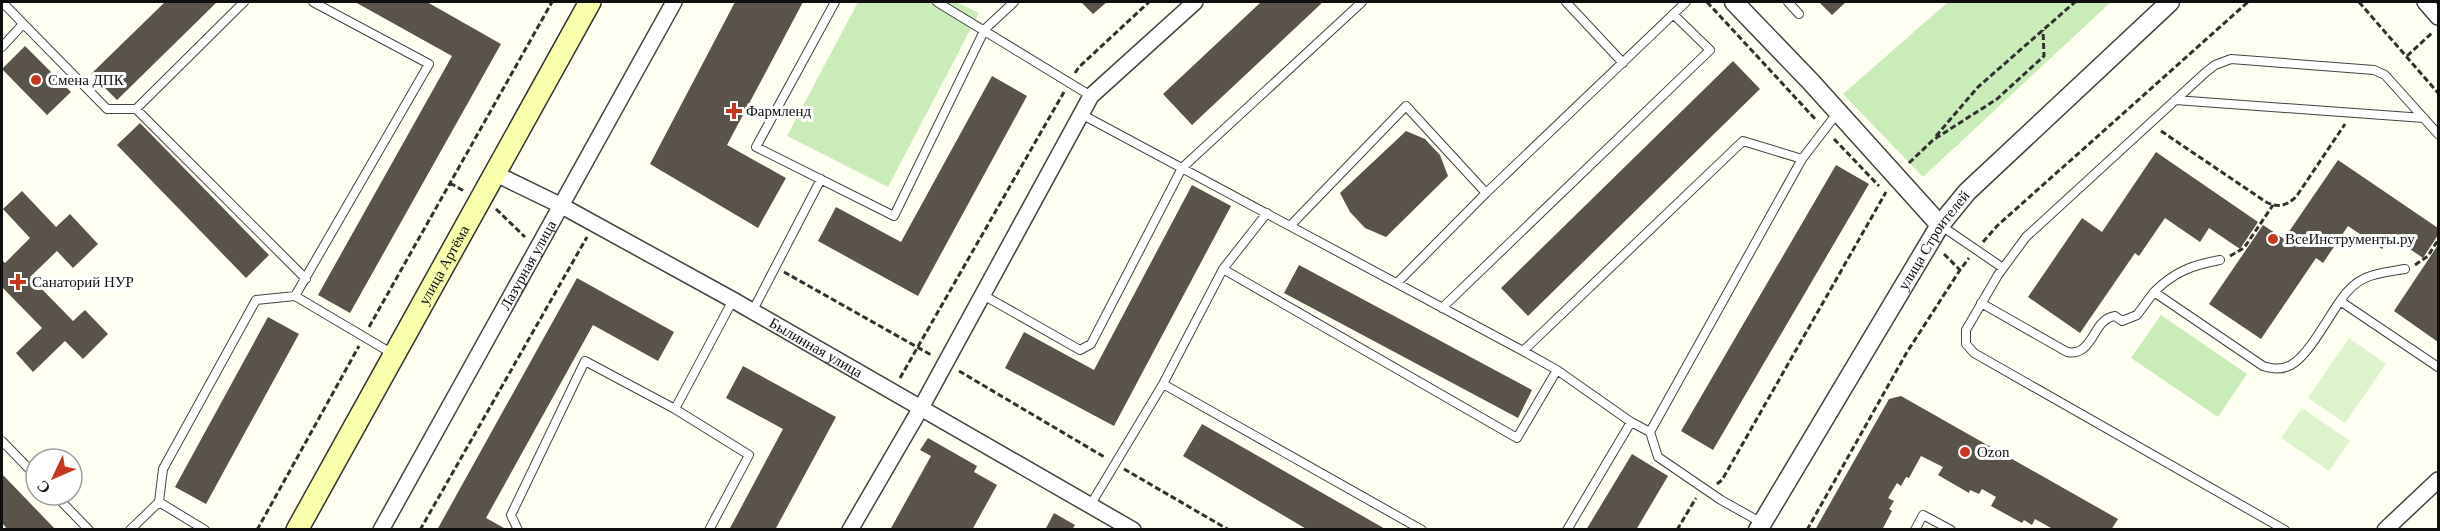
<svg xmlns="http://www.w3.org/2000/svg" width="2440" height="531" viewBox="0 0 2440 531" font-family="Georgia,serif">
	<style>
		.green { fill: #c9ecb9 }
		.pitch { fill: #ddf3cb }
		.building { fill: #59534b }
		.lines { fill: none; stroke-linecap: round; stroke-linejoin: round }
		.service-casing { stroke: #424242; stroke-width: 10 }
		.minor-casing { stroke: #424242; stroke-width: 18 }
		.tertiary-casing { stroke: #424242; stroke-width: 21 }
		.secondary-casing { stroke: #313131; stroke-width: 24 }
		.path { stroke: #313131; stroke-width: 3; stroke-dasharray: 6 3; stroke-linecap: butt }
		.service { stroke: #fff; stroke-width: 8 }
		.minor { stroke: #fff; stroke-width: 15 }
		.tertiary { stroke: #fff; stroke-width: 18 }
		.secondary { stroke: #f9ffac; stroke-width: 21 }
		.poi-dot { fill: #c73720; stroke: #fff; stroke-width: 2 }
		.labels { text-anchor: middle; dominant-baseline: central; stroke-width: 6; stroke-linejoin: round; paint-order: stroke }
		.poi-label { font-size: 15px; fill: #0f0f0f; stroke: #fff; text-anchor: start }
		.street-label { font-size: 15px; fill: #0f0f0f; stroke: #fff }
	</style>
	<rect width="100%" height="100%" fill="#fffff1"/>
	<path class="green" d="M858,2H956L979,13L888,187L787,136Z
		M1948,2H2111L1923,177L1843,94Z
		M2161,315L2247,374L2218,417L2131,358Z"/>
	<path class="pitch" d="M2349,338L2386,364L2345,423L2308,398Z
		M2302,408L2350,441L2329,471L2281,438Z"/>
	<path class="building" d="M165,2H217L117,100L91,74Z
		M355,2H427L501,44L350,313L318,295L452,56Z
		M735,2H803L727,145L786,178L758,228L650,164Z
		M1081,2H1107L1093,14Z
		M1261,2H1323L1192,125L1163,94Z
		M1819,2H1846L1832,15Z
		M25,46L71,92L47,115L2,69Z
		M1733,61L1760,89L1528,316L1501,288Z
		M992,76L1027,96L918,296L818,241L836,207L901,242Z
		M140,123L269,255L246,278L117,145Z
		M1406,131L1425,139L1440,155L1448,176L1386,237L1365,228L1350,212L1340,193Z
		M2156,152L2258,222L2240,249L2209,228L2200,242L2165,218L2139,256L2135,253L2080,333L2028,297L2082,218L2102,232Z
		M2338,160L2438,228V235L2423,258L2391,236L2382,249L2348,226L2323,263L2316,258L2261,339L2209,304L2263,225L2284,239Z
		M1836,165L1869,184L1713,450L1681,431Z
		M1192,185L1231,206L1114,426L1005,368L1024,332L1094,370Z
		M22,191L56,227L70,214L98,244L73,268L57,251L30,277L73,321L85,310L108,334L83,359L65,341L33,372L16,353L42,328L2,287V260L5,263L30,238L3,209Z
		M2438,245V342L2394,311Z
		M1299,265L1532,390L1518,418L1284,293Z
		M577,278L674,332L658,361L593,325L486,518L504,528L503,530H437Z
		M268,317L299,334L206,504L175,487Z
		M743,366L836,417L775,530H729L783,429L726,398Z
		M1901,396L2118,519L2111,530H2050L2051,528L2035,519L2032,525L2024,520L2022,523L1991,506L1996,497L1982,489L1979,494L1970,490L1969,493L1938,475L1943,467L1921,456L1909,478L1906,477L1901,486L1897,483L1888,498L1894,501L1889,509L1892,511L1882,530H1815L1889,399Z
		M1202,424L1387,530H1308L1183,456Z
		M928,438L977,466L974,472L997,485L972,530H890L931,456L920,450Z
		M1632,454L1668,476L1636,530H1586Z
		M2,474L56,530H8L2,523Z
		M1054,513L1075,525L1072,530H1045Z"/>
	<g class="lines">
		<g class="service-casing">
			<path id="service" d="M2,2L107,109H136L244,2
				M835,2L756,147L894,216L985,29L1014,2
				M937,2L1091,96
				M1566,2L1623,63
				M1788,2L1799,14
				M2,47L23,24
				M2175,100L2424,118
				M136,109L306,279
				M1081,114L1523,351L1557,370L1631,422L1650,432L1658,457L1721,500L1762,523
				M1940,225L2003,268
				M1290,226L1406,106L1486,193
				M1223,269L1517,438L1557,370
				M2405,269C2375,274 2358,274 2340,301L2438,367
				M1397,283L1486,193L1686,2
				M2154,292C2174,272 2192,265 2220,260
				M983,295L1080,350L1091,344L1182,168L1362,2
				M295,296L393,354
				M1981,303L2067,352C2094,357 2092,319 2115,316L2122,321L2137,315L2154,292L2263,366C2273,369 2281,370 2291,365C2308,356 2328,318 2340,301
				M1442,308L1710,50L1673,14
				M752,312L821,179
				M1523,351L1743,141L1802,159
				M1163,384L1422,530
				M1650,432L1802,159L1838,112
				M2,441L36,476
				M55,495L89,530
				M159,502L163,469L256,300L295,296L429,64L313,2
				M1091,504L1163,384L1223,269L1267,213
				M130,530L159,502L205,530
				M518,530L511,515L585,361L675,409
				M709,530L749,455L675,409L733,300
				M1567,530L1631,422
				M1915,530L1923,515L1951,530
				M2285,530L1974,353L1966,344V330L1998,275L2026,237L2206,72L2215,65L2231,59L2374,70L2385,75L2438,134"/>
		</g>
		<g class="minor-casing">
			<g id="minor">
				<path d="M2425,2L2438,17"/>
				<path id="s1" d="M496,174L562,206L733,300L1133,530"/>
				<path id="s2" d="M381,530L674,2"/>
				<path d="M850,530L922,406L1091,96L1195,2"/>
				<path d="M2385,530L2438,480"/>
			</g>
		</g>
		<g class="tertiary-casing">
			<g id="tertiary">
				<path d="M1734,2L1811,82L1940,225"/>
				<path id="s3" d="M1758,530L1940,225L1967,192L2170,2"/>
			</g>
		</g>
		<g class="secondary-casing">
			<g id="secondary">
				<path id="s4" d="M297,530L590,2"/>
			</g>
		</g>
		<path class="path" d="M1707,2L1817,121
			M2359,2L2438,93
			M2407,56L2433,32
			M1075,73L1079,67L1149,2
			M2161,131L2266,202C2278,208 2286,206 2296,197L2345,124
			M1936,136L1978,87L2075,2
			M1834,139L1879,186
			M1909,163L1933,140L1997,99L2044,56L2043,30
			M450,183L464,191
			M496,209L525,237
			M1983,242L1997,226L2248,2
			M1944,254L1960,270
			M2230,256L2244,248L2273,205
			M2415,265L2428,256L2438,240
			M784,272L933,356
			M369,327L552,2
			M959,371L1106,458
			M900,378L1064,92
			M1124,469L1229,530
			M1717,484L1722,480L1886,192
			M257,530L359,346
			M420,530L587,237
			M1677,530L1696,498
			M1807,530L1907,352L1960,270L1969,258"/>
		<use href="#service" class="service"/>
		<use href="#minor" class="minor"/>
		<use href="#tertiary" class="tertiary"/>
		<use href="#secondary" class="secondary"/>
	</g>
	<g class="poi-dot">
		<circle cx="36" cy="80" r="6"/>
		<path d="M731 102h6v6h6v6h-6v6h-6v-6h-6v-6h6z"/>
		<circle cx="2273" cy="239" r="6"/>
		<path d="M15 273h6v6h6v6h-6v6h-6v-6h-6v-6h6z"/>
		<circle cx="1965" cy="452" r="6"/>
	</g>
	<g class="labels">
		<g class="poi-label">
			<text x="48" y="80">Смена ДПК</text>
			<text x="746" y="111">Фармленд</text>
			<text x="2285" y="239">ВсеИнструменты.ру</text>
			<text x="32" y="282">Санаторий НУР</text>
			<text x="1977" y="452">Ozon</text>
		</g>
		<g class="street-label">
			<text stroke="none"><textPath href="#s3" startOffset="339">улица Строителей</textPath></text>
			<text stroke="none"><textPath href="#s4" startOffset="303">улица Артёма</textPath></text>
			<text stroke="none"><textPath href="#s2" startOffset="303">Лазурная улица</textPath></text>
			<text stroke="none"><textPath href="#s1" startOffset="364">Былинная улица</textPath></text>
		</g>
	</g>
	<rect width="2440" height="531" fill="none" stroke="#0f0f0f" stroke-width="6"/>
	<g transform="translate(54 477) rotate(226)"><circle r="28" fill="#ffffff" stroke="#9f9f9f" stroke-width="1.5"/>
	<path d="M0-4.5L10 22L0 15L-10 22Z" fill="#c73720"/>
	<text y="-9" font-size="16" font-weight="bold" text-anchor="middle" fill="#0f0f0f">С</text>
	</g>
</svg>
